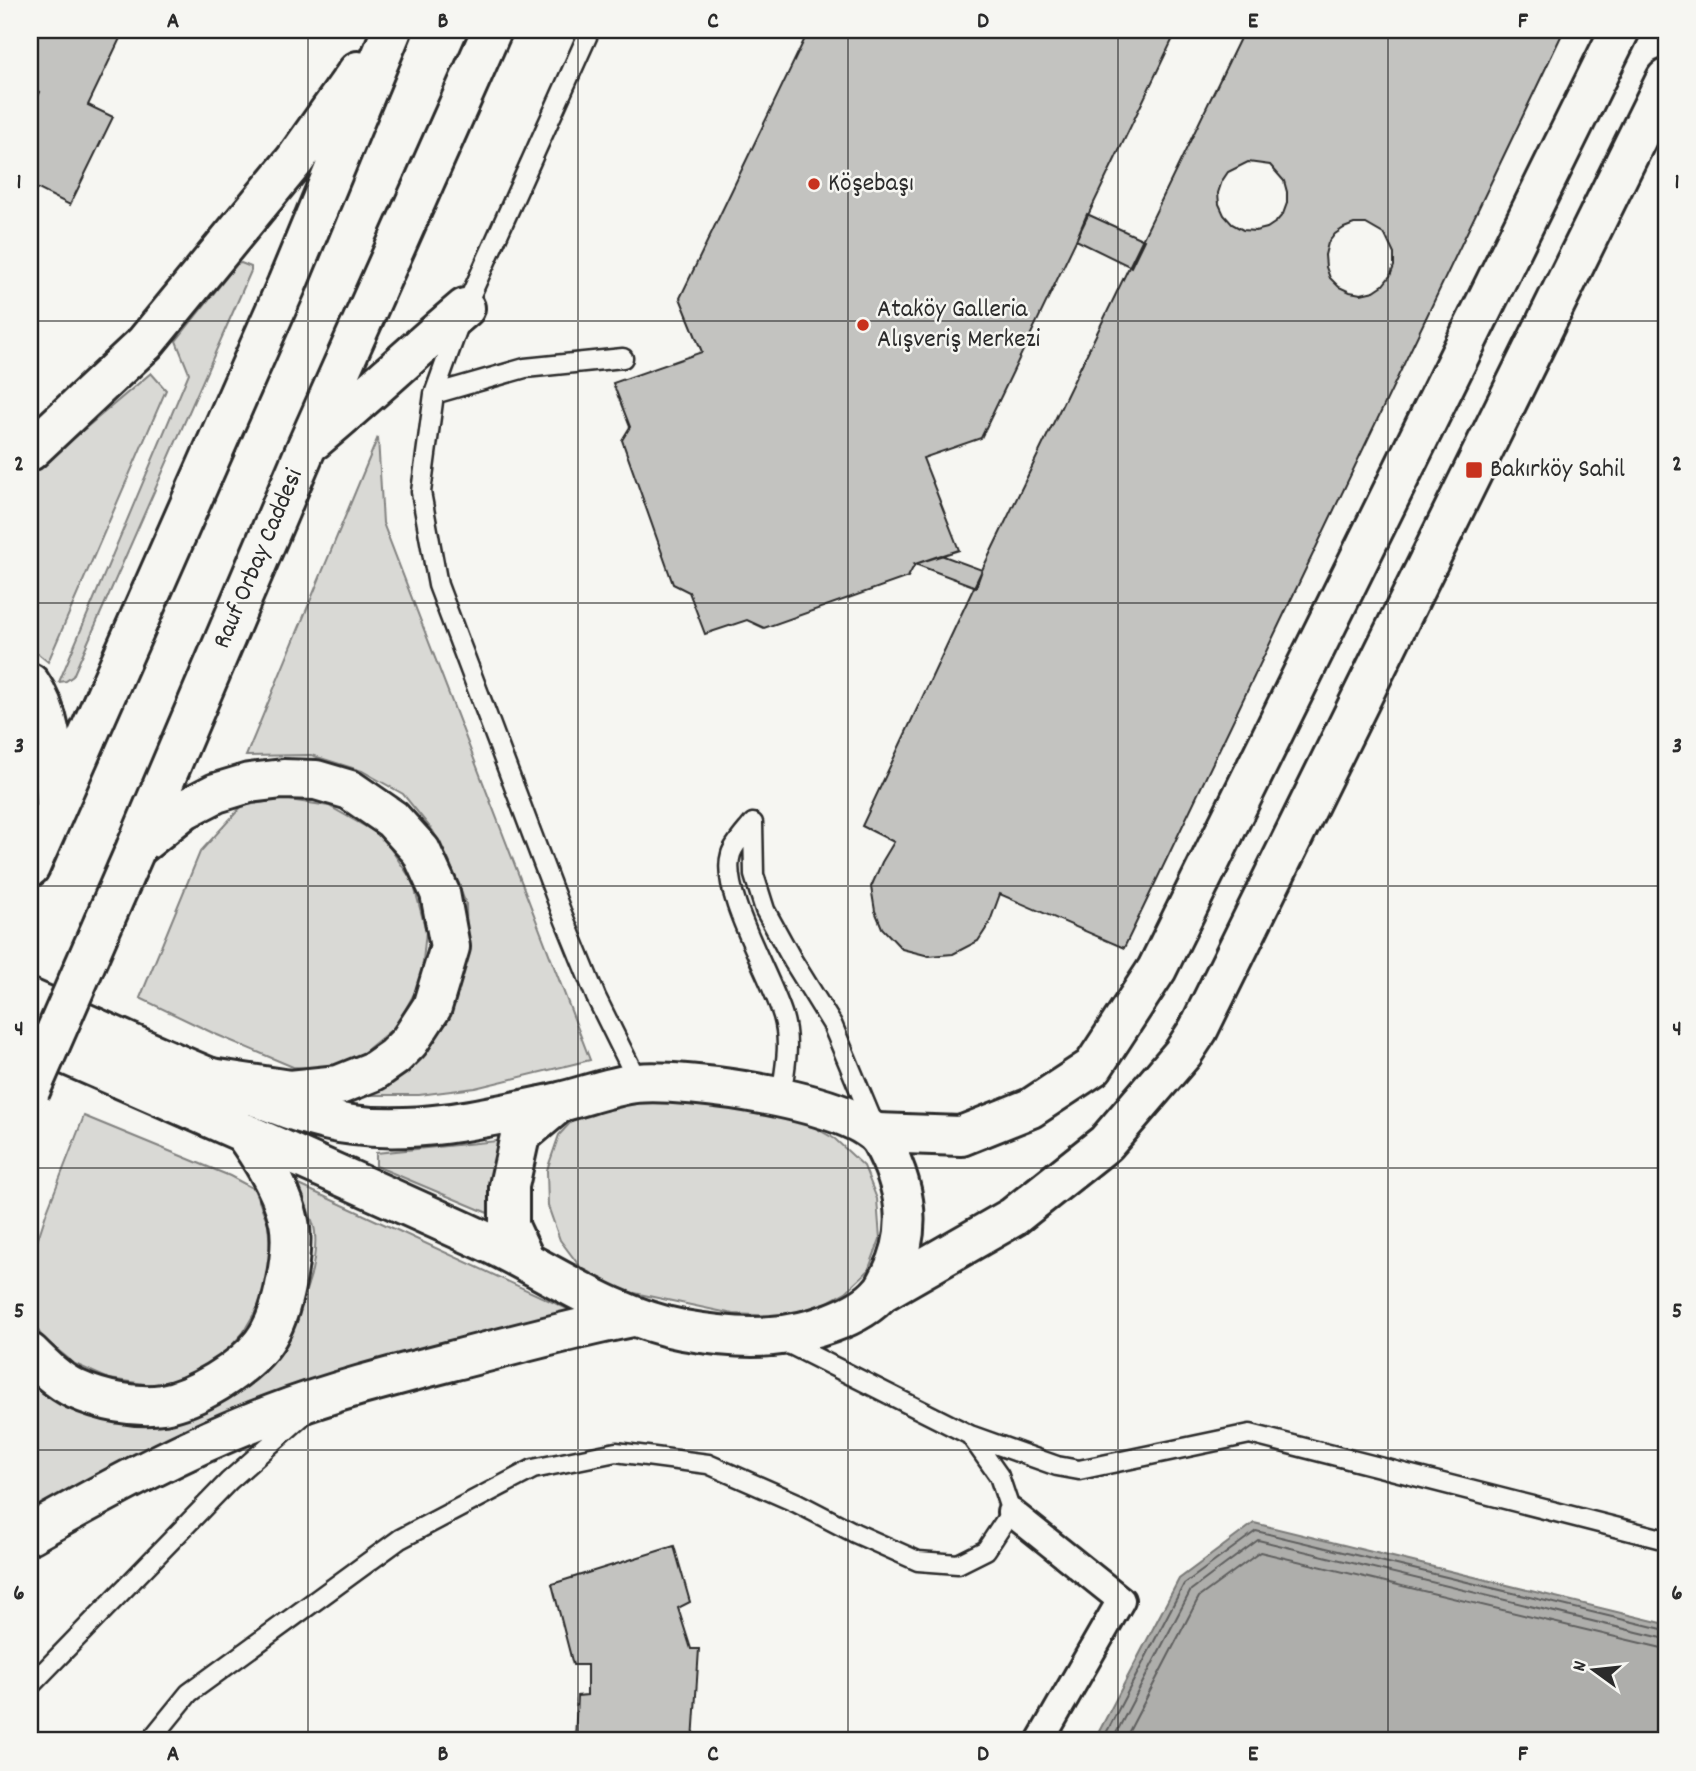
<svg xmlns="http://www.w3.org/2000/svg" width="1696" height="1771" viewBox="0 0 1696 1771" font-family="Dekko,sans-serif">
	<style>
		.green { fill: #d9d9d5; stroke: #828280; stroke-width: 2 }
		.water { fill: #aeaeab; stroke: #7a7a78; stroke-width: 2 }
		.lines { fill: none; stroke-linecap: round; stroke-linejoin: round }
		.shore { stroke: #5f5f5e; stroke-width: 2 }
		.building { fill: #c3c3c0; stroke: #2b2b2b; stroke-width: 2; fill-rule: evenodd }
		.service-casing { stroke: #2b2b2b; stroke-width: 23 }
		.pedestrian-casing { stroke: #2b2b2b; stroke-width: 32 }
		.tertiary-casing { stroke: #2b2b2b; stroke-width: 44 }
		.primary-casing { stroke: #2b2b2b; stroke-width: 44 }
		.trunk-casing { stroke: #2b2b2b; stroke-width: 44 }
		.service { stroke: #f6f6f2; stroke-width: 18 }
		.pedestrian { stroke: #f6f6f2; stroke-width: 26 }
		.tertiary { stroke: #f6f6f2; stroke-width: 38 }
		.primary { stroke: #f6f6f2; stroke-width: 38 }
		.trunk { stroke: #f6f6f2; stroke-width: 38 }
		.trunk-bridge-casing { stroke: #2b2b2b; stroke-width: 44; stroke-linecap: butt }
		.trunk-bridge { stroke: #f6f6f2; stroke-width: 38 }
		.grid { fill: none; stroke: #2b2b2b; stroke-width: 2; stroke-opacity: 0.55 }
		.poi-dot { fill: #c8321e; stroke: #f6f6f2; stroke-width: 2.5 }
		.labels { text-anchor: middle; dominant-baseline: central; stroke-width: 5; stroke-linejoin: round; paint-order: stroke }
		.poi-label { font-size: 26px; fill: #2b2b2b; stroke: #f6f6f2; text-anchor: start }
		.street-label { font-size: 26px; fill: #2b2b2b; stroke: #f6f6f2 }
		.neatline { fill: none; stroke: #2b2b2b; stroke-width: 2.5 }
		.grid-label { font-size: 23px; text-anchor: middle; font-weight: bold; fill: #2b2b2b }
	</style>
	<rect width="100%" height="100%" fill="#f6f6f2"/>
	<filter id="ink" filterUnits="userSpaceOnUse"><feTurbulence type="fractalNoise" baseFrequency=".0143" numOctaves="2"/><feDisplacementMap in="SourceGraphic" scale="14" xChannelSelector="R" yChannelSelector="G"/><feConvolveMatrix kernelMatrix="1 2 1 2 8 2 1 2 1" color-interpolation-filters="sRGB"/></filter>
	<g filter="url(#ink)">
		<path class="green" d="M241,263L251,267V271L73,676L66,681L59,682L189,373L176,341L237,264Z
			M151,373L166,390L48,662L30,647V475Z
			M378,437L383,523L590,1060L475,1088L419,1095H366L419,1061L452,1010L467,959L466,904L449,861L433,831L403,794L362,771L311,755L246,756Z
			M283,799L329,806L382,836L413,882L426,931L421,981L397,1025L357,1058L321,1069L293,1067L215,1034L140,998L200,852L242,806Z
			M654,1094L801,1120L835,1139L864,1166L877,1199L880,1239L868,1271L846,1292L815,1309L776,1316L733,1314L611,1288L581,1268L560,1240L548,1206L547,1170L559,1135L580,1112Z
			M84,1116L230,1176L254,1189L268,1223L271,1261L263,1298L243,1333L220,1358L189,1377L152,1385L109,1379L75,1364L43,1338L30,1318V1263L47,1211Z
			M517,1139L502,1219L376,1166V1153Z
			M295,1183L572,1311L425,1347L314,1380L224,1412L30,1514V1384C83,1421 132,1436 195,1413C203,1409 212,1407 220,1403C238,1393 266,1358 279,1341C301,1311 318,1270 315,1232C313,1216 301,1197 295,1183Z"/>
		<path class="water" d="M1254,1523L1666,1624V1741H1094L1179,1579Z"/>
		<g class="lines">
			<path class="shore" d="M1102,1741L1184,1584L1256,1531L1666,1630
				M1112,1741L1191,1590L1258,1540L1666,1639
				M1124,1741L1199,1597L1260,1552L1666,1649"/>
		</g>
		<path class="building" d="M30,30H124L88,105L113,117L70,205L30,185V113L40,92L30,87Z
			M809,30H1177L981,438L923,458L959,550L915,564L908,577L764,628L747,620L705,634L689,592L673,584L622,440L630,427L613,383L702,352L680,298Z
			M1244,30H1564L1124,948L1000,894L989,924L978,941L953,954L929,956L902,949L882,928L875,911L871,887L882,862L894,842L862,826L982,570ZM1248,162L1270,165L1284,181L1287,192V203L1283,214L1276,222L1267,228L1255,231L1243,230L1232,224L1224,215L1219,204L1218,193L1222,181L1228,172ZM1354,224H1366L1385,235L1394,254V266L1390,276L1383,285L1374,291L1361,294L1350,292L1339,287L1330,278L1326,267L1325,255L1328,243L1335,234L1344,228Z
			M1087,214L1144,240L1131,267L1076,240Z
			M941,555L982,570L976,587L915,564Z
			M674,1546L690,1602L678,1608L691,1649H699L693,1741H575L577,1696L587,1695V1665H573L552,1584Z"/>
		<g class="lines">
			<g class="service-casing">
				<path id="service" d="M590,30L465,308L434,394L421,492L438,585L561,911L596,997L638,1082
					M434,394L525,368L623,358
					M753,823L754,875L765,910L793,961L832,1024L875,1127
					M753,823C746,832 734,844 731,854C719,892 771,975 783,1016C791,1043 785,1069 781,1096
					M970,1435L1057,1466L1079,1470L1250,1434L1666,1540
					M30,1686L229,1481L306,1413
					M150,1741L189,1693L400,1539L533,1469L616,1452L708,1464L797,1503L855,1533L918,1561L958,1564L986,1550L1011,1512L999,1476L970,1435L783,1341"/>
			</g>
			<g class="pedestrian-casing">
				<path id="pedestrian" d="M1011,1512L1121,1600L1040,1741"/>
			</g>
			<g class="tertiary-casing">
				<path id="tertiary" d="M877,1133L961,1136L1031,1108L1093,1067L1157,969L1620,30
					M882,1292L1013,1217L1106,1143L1183,1053L1198,1030L1666,79"/>
			</g>
			<g class="primary-casing">
				<path id="primary" d="M30,999C96,1028 163,1059 230,1086C270,1102 311,1120 353,1125C422,1134 493,1116 560,1102C585,1096 611,1086 637,1083C683,1078 860,1101 882,1142C906,1186 914,1230 891,1275C890,1277 883,1291 881,1292C860,1318 805,1334 772,1336C744,1339 712,1335 683,1330C611,1317 550,1271 485,1241C334,1172 182,1105 30,1039
					M525,1260L509,1226V1186L520,1136L559,1103"/>
			</g>
			<g class="trunk-casing">
				<path id="trunk" d="M314,440C366,397 414,351 465,308
					M30,451L145,343L295,160L358,71
					M30,683C54,717 53,761 56,802
					M140,845L185,809L216,793L249,783L283,779L316,780L350,790L392,819L421,851L440,893L450,947L432,1007L409,1042L394,1057L374,1071L339,1085L290,1090L211,1078
					M136,848L307,446L492,30
					M30,867L287,284L392,30
					M30,1353C43,1366 58,1381 75,1389C101,1401 135,1408 163,1404C196,1398 241,1371 262,1344C273,1330 280,1309 284,1291C288,1272 293,1241 289,1222C283,1192 261,1157 244,1133
					M30,1534C108,1490 188,1446 273,1414C336,1390 401,1374 467,1357C522,1343 576,1328 632,1317"/>
			</g>
			<use href="#service" class="service"/>
			<use href="#pedestrian" class="pedestrian"/>
			<use href="#tertiary" class="tertiary"/>
			<use href="#primary" class="primary"/>
			<use href="#trunk" class="trunk"/>
			<g class="trunk-bridge-casing">
				<path id="trunk-bridge" d="M30,1091L136,848"/>
			</g>
			<use href="#trunk-bridge" class="trunk-bridge"/>
		</g>
	</g>
	<path class="grid" d="M308,30V1741M578,30V1741M848,30V1741M1118,30V1741M1388,30V1741M30,321H1666M30,603H1666M30,886H1666M30,1168H1666M30,1450H1666"/>
	<g class="poi-dot">
		<circle cx="814" cy="184" r="7"/>
		<circle cx="863" cy="325" r="7"/>
		<rect x="1465" y="461" width="18" height="18" rx="3.5"/>
	</g>
	<g class="labels">
		<g class="poi-label">
			<text x="828" y="184">Köşebaşı</text>
			<text x="877" y="310">Ataköy Galleria<tspan x="877" dy="30">Alışveriş Merkezi</tspan></text>
			<text x="1490" y="470">Bakırköy Sahil</text>
		</g>
		<g class="street-label">
			<text transform="translate(259 559) rotate(-67)">Rauf Orbay Caddesi</text>
		</g>
	</g>
	<rect width="1696" height="1771" fill="none" stroke="#f6f6f2" stroke-width="77"/>
	<g transform="translate(1594 1670) rotate(285)" stroke="#f6f6f2" stroke-width="5" paint-order="stroke">
	<path d="M0-5L12 26L0 18L-12 26Z" fill="#2b2b2b"/>
	<text y="-10" font-size="19" font-weight="bold" text-anchor="middle" fill="#2b2b2b">N</text>
	</g>
	<rect x="38" y="38" width="1620" height="1694" class="neatline"/>
	<g class="grid-label">
		<text x="173" y="27">A</text>
		<text x="443" y="27">B</text>
		<text x="713" y="27">C</text>
		<text x="983" y="27">D</text>
		<text x="1253" y="27">E</text>
		<text x="1523" y="27">F</text>
		<text x="19" y="188">1</text>
		<text x="1677" y="188">1</text>
		<text x="19" y="470">2</text>
		<text x="1677" y="470">2</text>
		<text x="19" y="752">3</text>
		<text x="1677" y="752">3</text>
		<text x="19" y="1035">4</text>
		<text x="1677" y="1035">4</text>
		<text x="19" y="1317">5</text>
		<text x="1677" y="1317">5</text>
		<text x="19" y="1599">6</text>
		<text x="1677" y="1599">6</text>
		<text x="173" y="1760">A</text>
		<text x="443" y="1760">B</text>
		<text x="713" y="1760">C</text>
		<text x="983" y="1760">D</text>
		<text x="1253" y="1760">E</text>
		<text x="1523" y="1760">F</text>
	</g>
</svg>
